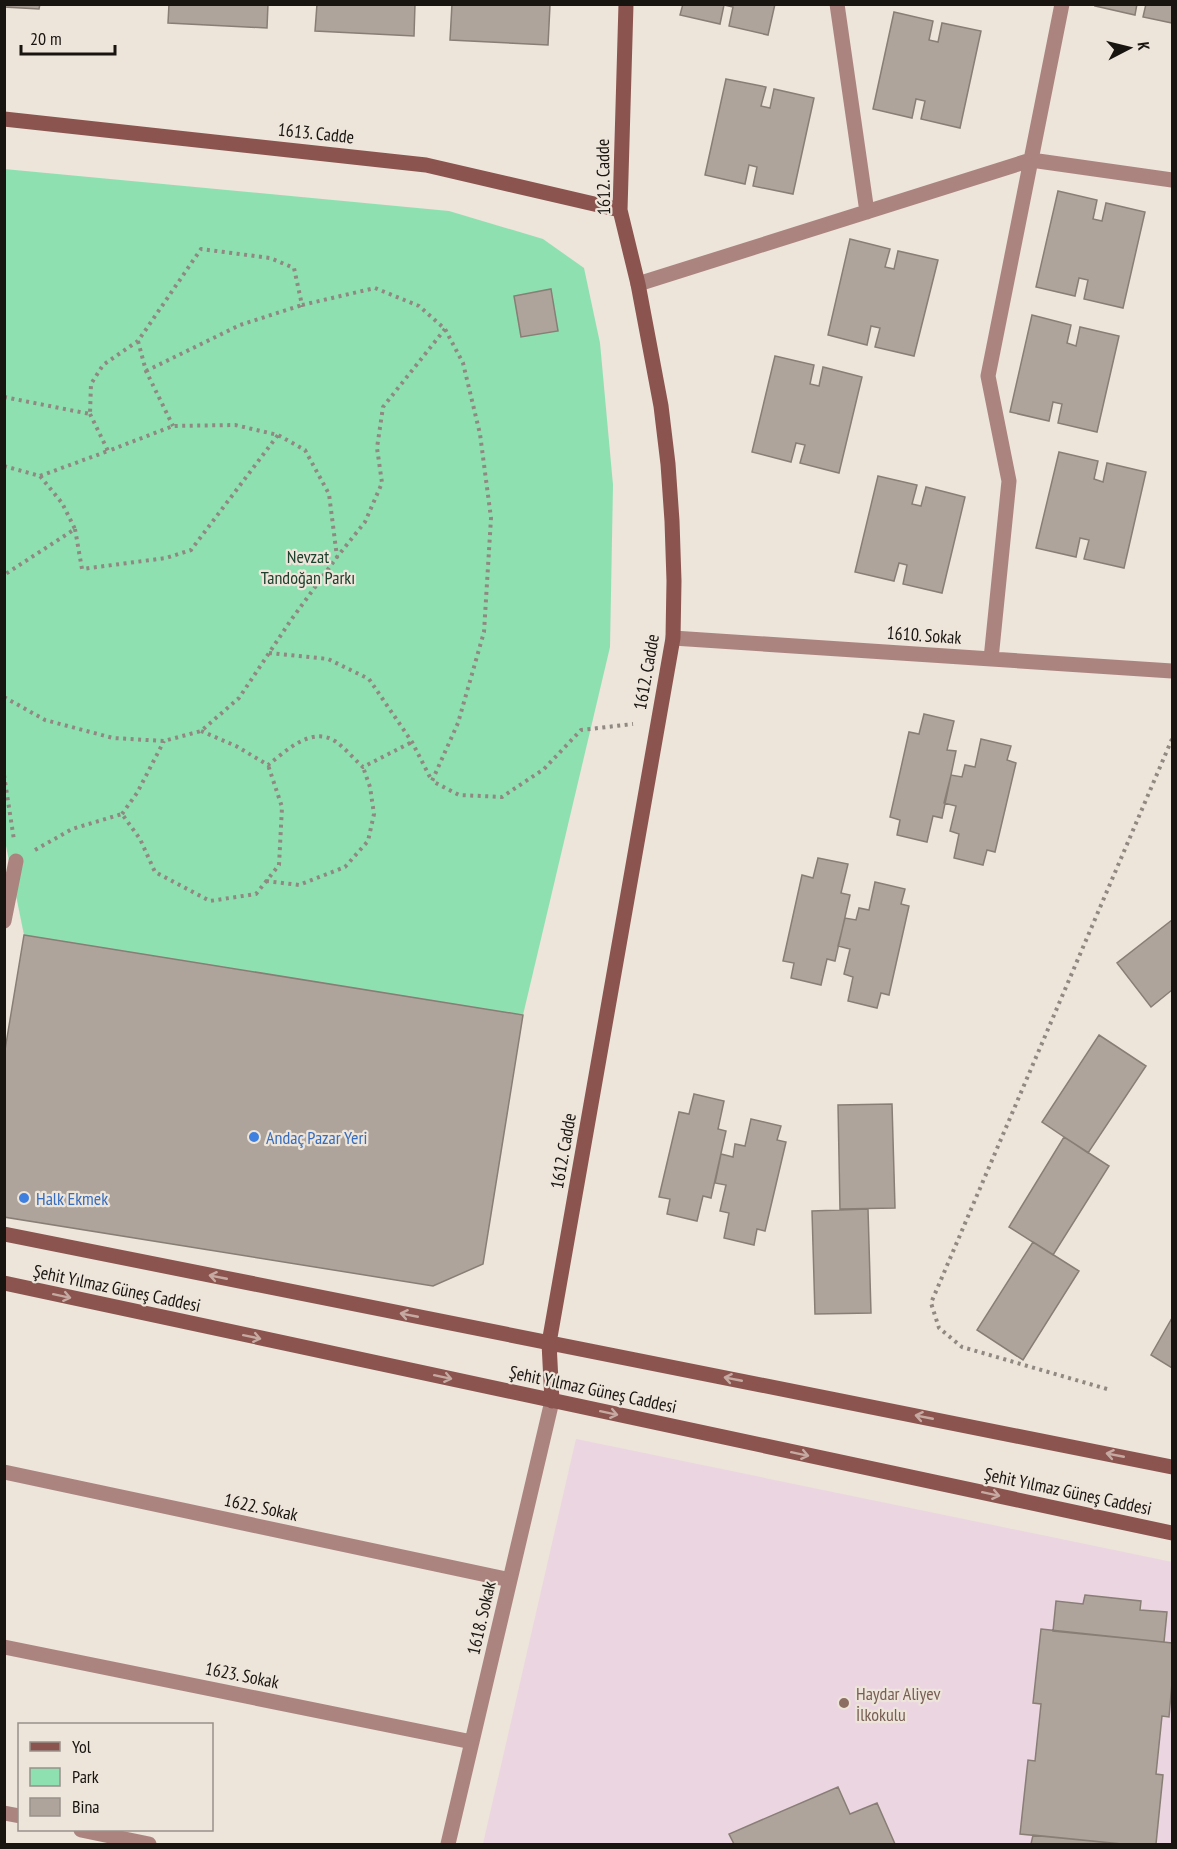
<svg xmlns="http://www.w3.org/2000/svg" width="1177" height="1849" viewBox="0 0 1177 1849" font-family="'PT Sans Narrow',sans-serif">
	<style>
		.education { fill: #ebd5e1 }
		.green { fill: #8fe0b1 }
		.building { fill: #afa49c; stroke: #887e76; stroke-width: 1.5 }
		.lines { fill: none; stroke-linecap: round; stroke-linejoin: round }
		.path { stroke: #8f8981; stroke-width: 4; stroke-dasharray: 3 4.5; stroke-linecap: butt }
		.street { stroke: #ab847f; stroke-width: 15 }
		.secondary { stroke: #8b544f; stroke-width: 15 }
		.oneway { stroke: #c6aaa2 }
		.shop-dot { fill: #3f7fe0; stroke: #ede4da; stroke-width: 2 }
		.education-dot { fill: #8d6e63; stroke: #ede4da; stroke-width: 2 }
		.labels { text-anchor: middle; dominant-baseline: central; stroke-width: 4.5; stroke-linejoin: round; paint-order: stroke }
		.street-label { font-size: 18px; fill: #181511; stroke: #ede4da }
		.park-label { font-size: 18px; fill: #1b402c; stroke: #ede4da }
		.shop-label { font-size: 18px; fill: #366cbe; stroke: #ede4da; text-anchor: start }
		.education-label { font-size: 18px; fill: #785e54; stroke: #ede4da; text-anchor: start }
	</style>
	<rect width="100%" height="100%" fill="#ede4da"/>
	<path class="education" d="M576,1439L1172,1562V1844H483Z"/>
	<path class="green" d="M4,169L449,211L543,239L584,268L600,343L613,485L610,647L523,1015L24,935L4,836Z"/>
	<path class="building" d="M4,4H40L39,9L4,7Z
		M169,4H268L267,28L168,23Z
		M317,4H415L414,36L315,31Z
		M452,4L550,5L548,45L450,40Z
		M683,4H775L768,35L729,26L733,7L724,5L720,24L680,15Z
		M1096,4H1137L1135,15L1095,6Z
		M1146,4H1172V23L1143,17Z
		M894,12L933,21L929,40L938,42L942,23L981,31L960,128L921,119L925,101L916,99L912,118L873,109Z
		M726,79L766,87L761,106L770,108L774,89L814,98L793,194L753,186L757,167L749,165L745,184L705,175Z
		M1058,191L1097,200L1093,219L1102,221L1106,203L1145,212L1123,308L1084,299L1088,280L1079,278L1075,296L1036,287Z
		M850,239L890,249L885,267L894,269L898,251L938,260L914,356L875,347L880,328L871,326L867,345L828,335Z
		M551,289L558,331L521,337L514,296Z
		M1032,315L1071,325L1067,343L1076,346L1080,327L1119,336L1097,432L1058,423L1062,404L1053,402L1049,421L1010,412Z
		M775,356L814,365L810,384L819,386L823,367L862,377L839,473L800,463L805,445L796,443L791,462L752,452Z
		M1059,452L1098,461L1094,479L1103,482L1107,463L1146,472L1124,568L1084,559L1089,540L1080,538L1076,557L1036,548Z
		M878,476L917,485L912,504L921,506L926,487L965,497L942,593L903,584L907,565L899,563L894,581L855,572Z
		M924,714L954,721L947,750L956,751L942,818L933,816L927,842L897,835L900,820L890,817L909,732L919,734Z
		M981,739L1011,746L1007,760L1016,763L995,852L987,850L983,865L954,858L959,834L950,831L956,806L944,803L951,775L962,777L965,765L975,767Z
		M818,858L848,864L841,893L850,895L835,961L827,959L821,985L791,978L794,963L783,961L802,875L813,878Z
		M875,882L905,889L901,904L909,906L889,995L881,993L877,1008L848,1001L853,977L844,974L850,949L838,946L845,918L856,920L859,908L869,910Z
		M1172,920V990L1151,1007L1117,963Z
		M24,935L523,1015L483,1264L433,1286L4,1217V1056Z
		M1099,1035L1146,1066L1088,1153L1042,1122Z
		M694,1094L724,1101L718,1129L726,1131L711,1198L703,1196L697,1221L667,1214L670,1199L659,1197L679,1112L689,1114Z
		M892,1104L895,1208L840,1209L838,1105Z
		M751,1119L781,1126L777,1140L786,1142L765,1231L757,1229L754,1245L724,1238L729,1213L720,1211L726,1185L715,1183L721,1154L733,1157L735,1144L745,1146Z
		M1064,1137L1109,1166L1053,1255L1009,1227Z
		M868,1209L871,1313L815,1314L812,1211Z
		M1033,1242L1079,1271L1023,1360L977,1330Z
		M1172,1318V1368L1151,1355Z
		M1085,1595L1141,1601L1140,1610L1167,1612L1164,1642L1053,1631L1056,1601L1083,1604Z
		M1041,1629L1172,1643V1683L1169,1717L1162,1716L1156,1774L1163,1775L1156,1844H1122L1020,1834L1028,1760L1035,1761L1041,1704L1033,1703Z
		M838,1787L850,1814L877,1803L895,1844H734L729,1834Z
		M1033,1835L1122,1844H1031Z"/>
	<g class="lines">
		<path class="path" d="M138,341L146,371L173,426
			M146,371L240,325L302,305
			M4,397L90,414L91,384L103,365L138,341L201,249L270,258L294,268L302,305L375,288L419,306L445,329L463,363L480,434L491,518L484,632L458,723L432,781L459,795L502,797L544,769L581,730L633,724
			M90,414L108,451L173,426L235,425L278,435L305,450L329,494L337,557L365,522L382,483L377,448L383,407L445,329
			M4,466L40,476L62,503L75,529L4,575
			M40,476L108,451
			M75,529L82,569L166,558L191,550L278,435
			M269,653L328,659L369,679L412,742L432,781
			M4,697L45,720L113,738L164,741L201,731L239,698L291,620L337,557
			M201,731L236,746L268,765C286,751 311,726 335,741C345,748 354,759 363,767L412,742
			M4,775L14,840
			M122,814L137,793L164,741
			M35,850L72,829L122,814L140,839L155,872L210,901L256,894L279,865L282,807L268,765
			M266,881L299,885L345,867L368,841L374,814L370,787L363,767
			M1107,1389L962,1347L939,1328L931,1303L1172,739"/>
		<path class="street" d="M837,4L867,212
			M638,284L1031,160L1172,180
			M673,638L1172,671
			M991,659L1009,481L988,376L1062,4
			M4,921L16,861
			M4,1472L510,1580
			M4,1647L472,1742
			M4,1813L20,1816
			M81,1830L149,1844
			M448,1844L552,1401"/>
		<path class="secondary" d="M4,119L426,165L620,210
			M4,1234L1172,1467
			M4,1283L1172,1533
			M552,1401L549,1343L673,638L674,581L672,521L668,464L661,406L638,284L620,210L626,4"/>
	</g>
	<defs><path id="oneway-shaft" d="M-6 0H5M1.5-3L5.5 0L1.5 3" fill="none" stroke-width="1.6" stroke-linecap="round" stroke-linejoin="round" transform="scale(1.5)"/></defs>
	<g class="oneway">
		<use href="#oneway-shaft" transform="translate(218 1277) rotate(-169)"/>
		<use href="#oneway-shaft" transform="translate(62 1296) rotate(12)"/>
		<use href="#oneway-shaft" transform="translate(409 1315) rotate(-169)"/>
		<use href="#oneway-shaft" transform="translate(252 1337) rotate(12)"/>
		<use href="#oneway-shaft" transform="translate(443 1377) rotate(12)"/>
		<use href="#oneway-shaft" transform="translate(733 1379) rotate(-169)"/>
		<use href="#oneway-shaft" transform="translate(609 1413) rotate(12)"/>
		<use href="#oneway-shaft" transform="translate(924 1417) rotate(-169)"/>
		<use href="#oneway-shaft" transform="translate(800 1454) rotate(12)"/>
		<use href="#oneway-shaft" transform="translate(1115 1455) rotate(-169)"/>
		<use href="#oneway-shaft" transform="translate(991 1494) rotate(12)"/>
	</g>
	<g class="shop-dot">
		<circle cx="254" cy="1137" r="6"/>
		<circle cx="24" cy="1198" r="6"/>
	</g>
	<circle class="education-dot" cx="844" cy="1703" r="6"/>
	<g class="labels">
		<g class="street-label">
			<text transform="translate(316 133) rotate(6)">1613. Cadde</text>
			<text transform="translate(603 177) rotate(-91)">1612. Cadde</text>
			<text transform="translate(924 635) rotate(4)">1610. Sokak</text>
			<text transform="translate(646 672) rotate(-80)">1612. Cadde</text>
			<text transform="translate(563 1151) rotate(-80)">1612. Cadde</text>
			<text transform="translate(117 1288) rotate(12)">Şehit Yılmaz Güneş Caddesi</text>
			<text transform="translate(593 1389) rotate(12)">Şehit Yılmaz Güneş Caddesi</text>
			<text transform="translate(1068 1491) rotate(12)">Şehit Yılmaz Güneş Caddesi</text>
			<text transform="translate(261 1507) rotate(12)">1622. Sokak</text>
			<text transform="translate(481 1618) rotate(-77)">1618. Sokak</text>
			<text transform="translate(242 1675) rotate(11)">1623. Sokak</text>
		</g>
		<g class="park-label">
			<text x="308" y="556">Nevzat<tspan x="308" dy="21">Tandoğan Parkı</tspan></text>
		</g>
		<g class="shop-label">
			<text x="266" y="1137">Andaç Pazar Yeri</text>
			<text x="36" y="1198">Halk Ekmek</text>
		</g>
		<g class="education-label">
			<text x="856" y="1693">Haydar Aliyev<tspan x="856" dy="21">İlkokulu</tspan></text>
		</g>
	</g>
	<rect width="1177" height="1849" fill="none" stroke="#181511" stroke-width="12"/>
	<rect x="18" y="1723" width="195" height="108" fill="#ede4da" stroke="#98918a" stroke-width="1.5"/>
	<rect x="30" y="1742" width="30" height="9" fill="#8b544f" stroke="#98918a" stroke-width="1.5"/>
	<text x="72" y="1753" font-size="18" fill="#181511">Yol</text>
	<rect x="30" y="1768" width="30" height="18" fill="#8fe0b1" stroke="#98918a" stroke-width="1.5"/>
	<text x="72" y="1783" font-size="18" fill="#181511">Park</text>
	<rect x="30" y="1798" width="30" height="18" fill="#afa49c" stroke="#98918a" stroke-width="1.5"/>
	<text x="72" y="1813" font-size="18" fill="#181511">Bina</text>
	<g transform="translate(1129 48) rotate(83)" stroke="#ede4da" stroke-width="4.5" paint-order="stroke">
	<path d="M0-4.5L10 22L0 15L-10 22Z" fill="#181511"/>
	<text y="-9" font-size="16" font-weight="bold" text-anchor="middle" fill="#181511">K</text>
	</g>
	<path d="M21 45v9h94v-9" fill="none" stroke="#181511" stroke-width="3"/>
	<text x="30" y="45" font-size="18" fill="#181511" stroke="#ede4da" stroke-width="4.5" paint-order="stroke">20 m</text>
</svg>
